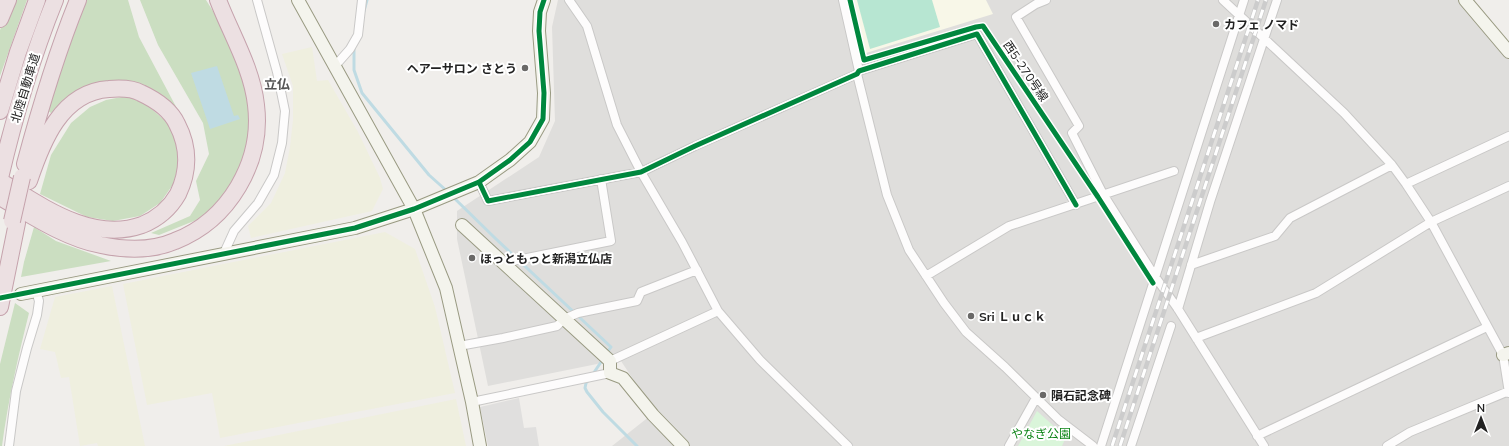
<svg xmlns="http://www.w3.org/2000/svg" width="1509" height="446" viewBox="0 0 1509 446" font-family="Mulish,'Noto Sans JP',sans-serif">
	<style>
		.residential { fill: #dfdedc }
		.education { fill: #f8f7e8 }
		.farmland { fill: #efefdf }
		.forest { fill: #cbdec1 }
		.park { fill: #daf5da }
		.pitch { fill: #b7e6d2 }
		.parking { fill: #e0dfde }
		.water { fill: #bfdbe3 }
		.lines { fill: none; stroke-linecap: round; stroke-linejoin: round }
		.stream { stroke: #bfdbe3; stroke-width: 3 }
		.street-casing { stroke: #c9c8c7; stroke-width: 10 }
		.secondary-casing { stroke: #999a82; stroke-width: 14 }
		.highway-casing { stroke: #c5a2ac; stroke-width: 18 }
		.street { stroke: #fdfcfc; stroke-width: 8 }
		.secondary { stroke: #f4f4ed; stroke-width: 12 }
		.highway { stroke: #ece0e2; stroke-width: 16 }
		.rail-casing { stroke: #ccc; stroke-width: 4.5 }
		.rail { stroke: #fff; stroke-width: 3; stroke-dasharray: 9; stroke-linecap: butt }
		.highway-bridge-casing { stroke: #c5a2ac; stroke-width: 18; stroke-linecap: butt }
		.highway-bridge { stroke: #ece0e2; stroke-width: 16 }
		.cycleway-casing { stroke: #fff; stroke-width: 8 }
		.cycleway { stroke: #00873e; stroke-width: 5 }
		.poi-dot { fill: #6a6968; stroke: #fff; stroke-width: 1.5 }
		.labels { text-anchor: middle; dominant-baseline: central; stroke-width: 4; stroke-linejoin: round; paint-order: stroke }
		.poi-label { font-size: 12px; font-weight: bold; fill: #222; stroke: #fff; text-anchor: start }
		.street-label { font-size: 12px; fill: #222; stroke: #fff }
		.park-label { font-size: 12px; fill: #0c8416; stroke: #fff }
		.neighbourhood-label { font-size: 13px; font-weight: bold; fill: #555; stroke: #fff }
	</style>
	<rect width="100%" height="100%" fill="#f0eeeb"/>
	<path class="residential" d="M558,0H1459L1509,57V446H612L655,412L617,355L597,364L488,386L457,239V211L539,157L555,121L552,27Z"/>
	<path class="education" d="M854,0H986L993,14L866,53Z"/>
	<path class="farmland" d="M312,47L317,81L328,80L358,132L380,178L383,189L372,211L251,238L248,226L271,203L285,173L290,147L293,120V86L282,54Z
		M385,232L415,249L435,307L455,393L220,438L212,393L147,405L123,284Z
		M112,286L145,446H98L97,443L80,446L69,377L61,378L55,352L40,349L55,297Z
		M456,399L466,446H224Z"/>
	<path class="forest" d="M13,0H27L0,76V30Z
		M87,0H128L139,37L182,118L148,88L90,85L74,92L51,113L47,110L54,86Z
		M140,0H206L221,24L248,93L251,128L244,159L223,198L199,219L159,235L151,233L190,216L200,200L196,181L209,154L203,123L158,45Z
		M127,96L147,105L169,124L177,140L179,161L174,183L160,203L140,216L113,221L87,217L40,194L51,155L71,123L90,107L106,100Z
		M34,227L56,241L111,261L21,277L24,262Z
		M15,303L29,313C18,357 8,401 2,446H0V364Z"/>
	<path class="park" d="M1037,411L1066,437L1062,446H1018Z"/>
	<path class="pitch" d="M857,0H932L940,27L870,49Z"/>
	<path class="parking" d="M519,398L524,428L536,427L539,446H488L480,407Z"/>
	<path class="water" d="M217,66L234,116L238,115L240,119L210,129L191,73Z"/>
	<g class="lines">
		<path class="stream" d="M364,11L367,0
			M354,47V70L362,93L429,175L448,192
			M452,196L496,239L611,347L606,354
			M593,374L603,359
			M590,379L586,383L585,388L587,392L603,412L637,446"/>
		<g class="street-casing">
			<path id="street" d="M569,0L587,26L617,125L641,172L682,242L718,311L760,360L848,446
				M843,0L859,71
				M1046,0L1036,4L1016,17L1079,126L1072,133L1103,194L1154,275L1178,309L1264,446
				M1223,0L1344,113L1392,165L1406,184L1431,222L1503,355L1509,393
				M335,66L350,49L358,35L362,0
				M857,74L887,195L909,250L944,303L966,332L1005,367L1059,420L1093,446
				M479,182L488,201L641,172L695,146L857,74L859,71L977,34L1076,205
				M1406,184L1509,136
				M224,253L234,231L258,203L274,175L282,143L285,111L277,72L257,0
				M506,265L512,261L611,241L601,179
				M1191,265L1275,236L1290,218L1392,165
				M926,276L1009,226L1174,171
				M1178,309L1210,202L1277,0
				M1196,338L1316,293L1431,222L1509,186
				M459,346L503,338L557,326L564,319L578,313L637,301L641,292L697,270
				M610,361L718,311
				M472,402L610,373
				M1257,436L1487,327
				M9,446L16,391L27,348L37,315L39,301L36,291
				M1009,446L1036,398
				M1101,446L1244,0
				M1131,446L1171,326
				M1387,446L1410,432L1509,391"/>
		</g>
		<g class="secondary-casing">
			<path id="secondary" d="M298,0L414,209L446,288L472,402L480,446
				M1465,0L1509,52
				M462,225L610,361V373L623,378L653,415L683,446
				M21,294L355,228L414,209L479,182L510,160L530,142L543,119L544,93L539,31L540,12L544,0
				M1503,355L1509,353"/>
		</g>
		<g class="highway-casing">
			<path id="highway" d="M0,19L8,0
				M0,111L18,52L37,0
				M25,164C40,108 56,54 78,0
				M0,178C14,118 32,57 55,0
				M0,181C42,206 91,243 142,225C157,219 170,208 178,194C189,171 189,147 177,124C170,109 156,100 141,93C132,88 120,88 109,89C61,92 42,142 29,181
				M0,197C31,215 65,238 101,245C125,250 152,251 175,241C229,220 263,162 256,105C252,68 231,34 218,0
				M0,307L17,223"/>
		</g>
		<use href="#street" class="street"/>
		<use href="#secondary" class="secondary"/>
		<use href="#highway" class="highway"/>
		<g class="rail-casing">
			<path id="rail" d="M1112,446L1258,0
				M1120,446L1266,0"/>
		</g>
		<use href="#rail" class="rail"/>
		<g class="highway-bridge-casing">
			<path id="highway-bridge" d="M12,221L22,177"/>
		</g>
		<use href="#highway-bridge" class="highway-bridge"/>
		<g class="cycleway-casing">
			<path id="cycleway" d="M850,0L864,60L976,27L983,26L1098,197L1153,283
				M479,182L488,201L641,172L695,146L857,74L859,71L977,34L1076,205
				M0,298L355,228L414,209L479,182L510,160L530,142L543,119L544,93L539,31L540,12L544,0"/>
		</g>
		<use href="#cycleway" class="cycleway"/>
	</g>
	<g class="poi-dot">
		<circle cx="1216" cy="24" r="4"/>
		<circle cx="525" cy="68" r="4"/>
		<circle cx="472" cy="258" r="4"/>
		<circle cx="971" cy="316" r="4"/>
		<circle cx="1043" cy="395" r="4"/>
	</g>
	<g class="labels">
		<g class="poi-label">
			<text x="1224" y="24">カフェ ノマド</text>
			<text x="517" y="68" text-anchor="end">ヘアーサロン さとう</text>
			<text x="480" y="258">ほっともっと新潟立仏店</text>
			<text x="979" y="316">Sri Ｌｕｃｋ</text>
			<text x="1051" y="395">隕石記念碑</text>
		</g>
		<g class="street-label">
			<text transform="translate(1026 71) rotate(56)">西5-270号線</text>
			<text transform="translate(25 88) rotate(-73)">北陸自動車道</text>
		</g>
		<g class="park-label">
			<text x="1041" y="433">やなぎ公園</text>
		</g>
		<g class="neighbourhood-label">
			<text x="277" y="84">立仏</text>
		</g>
	</g>
	<g transform="translate(1481 418)" stroke="#ffffff" stroke-width="3" paint-order="stroke">
	<path d="M0-3L7 15L0 10L-7 15Z" fill="#222222"/>
	<text y="-6" font-size="11" font-weight="bold" text-anchor="middle" fill="#222222">N</text>
	</g>
</svg>
